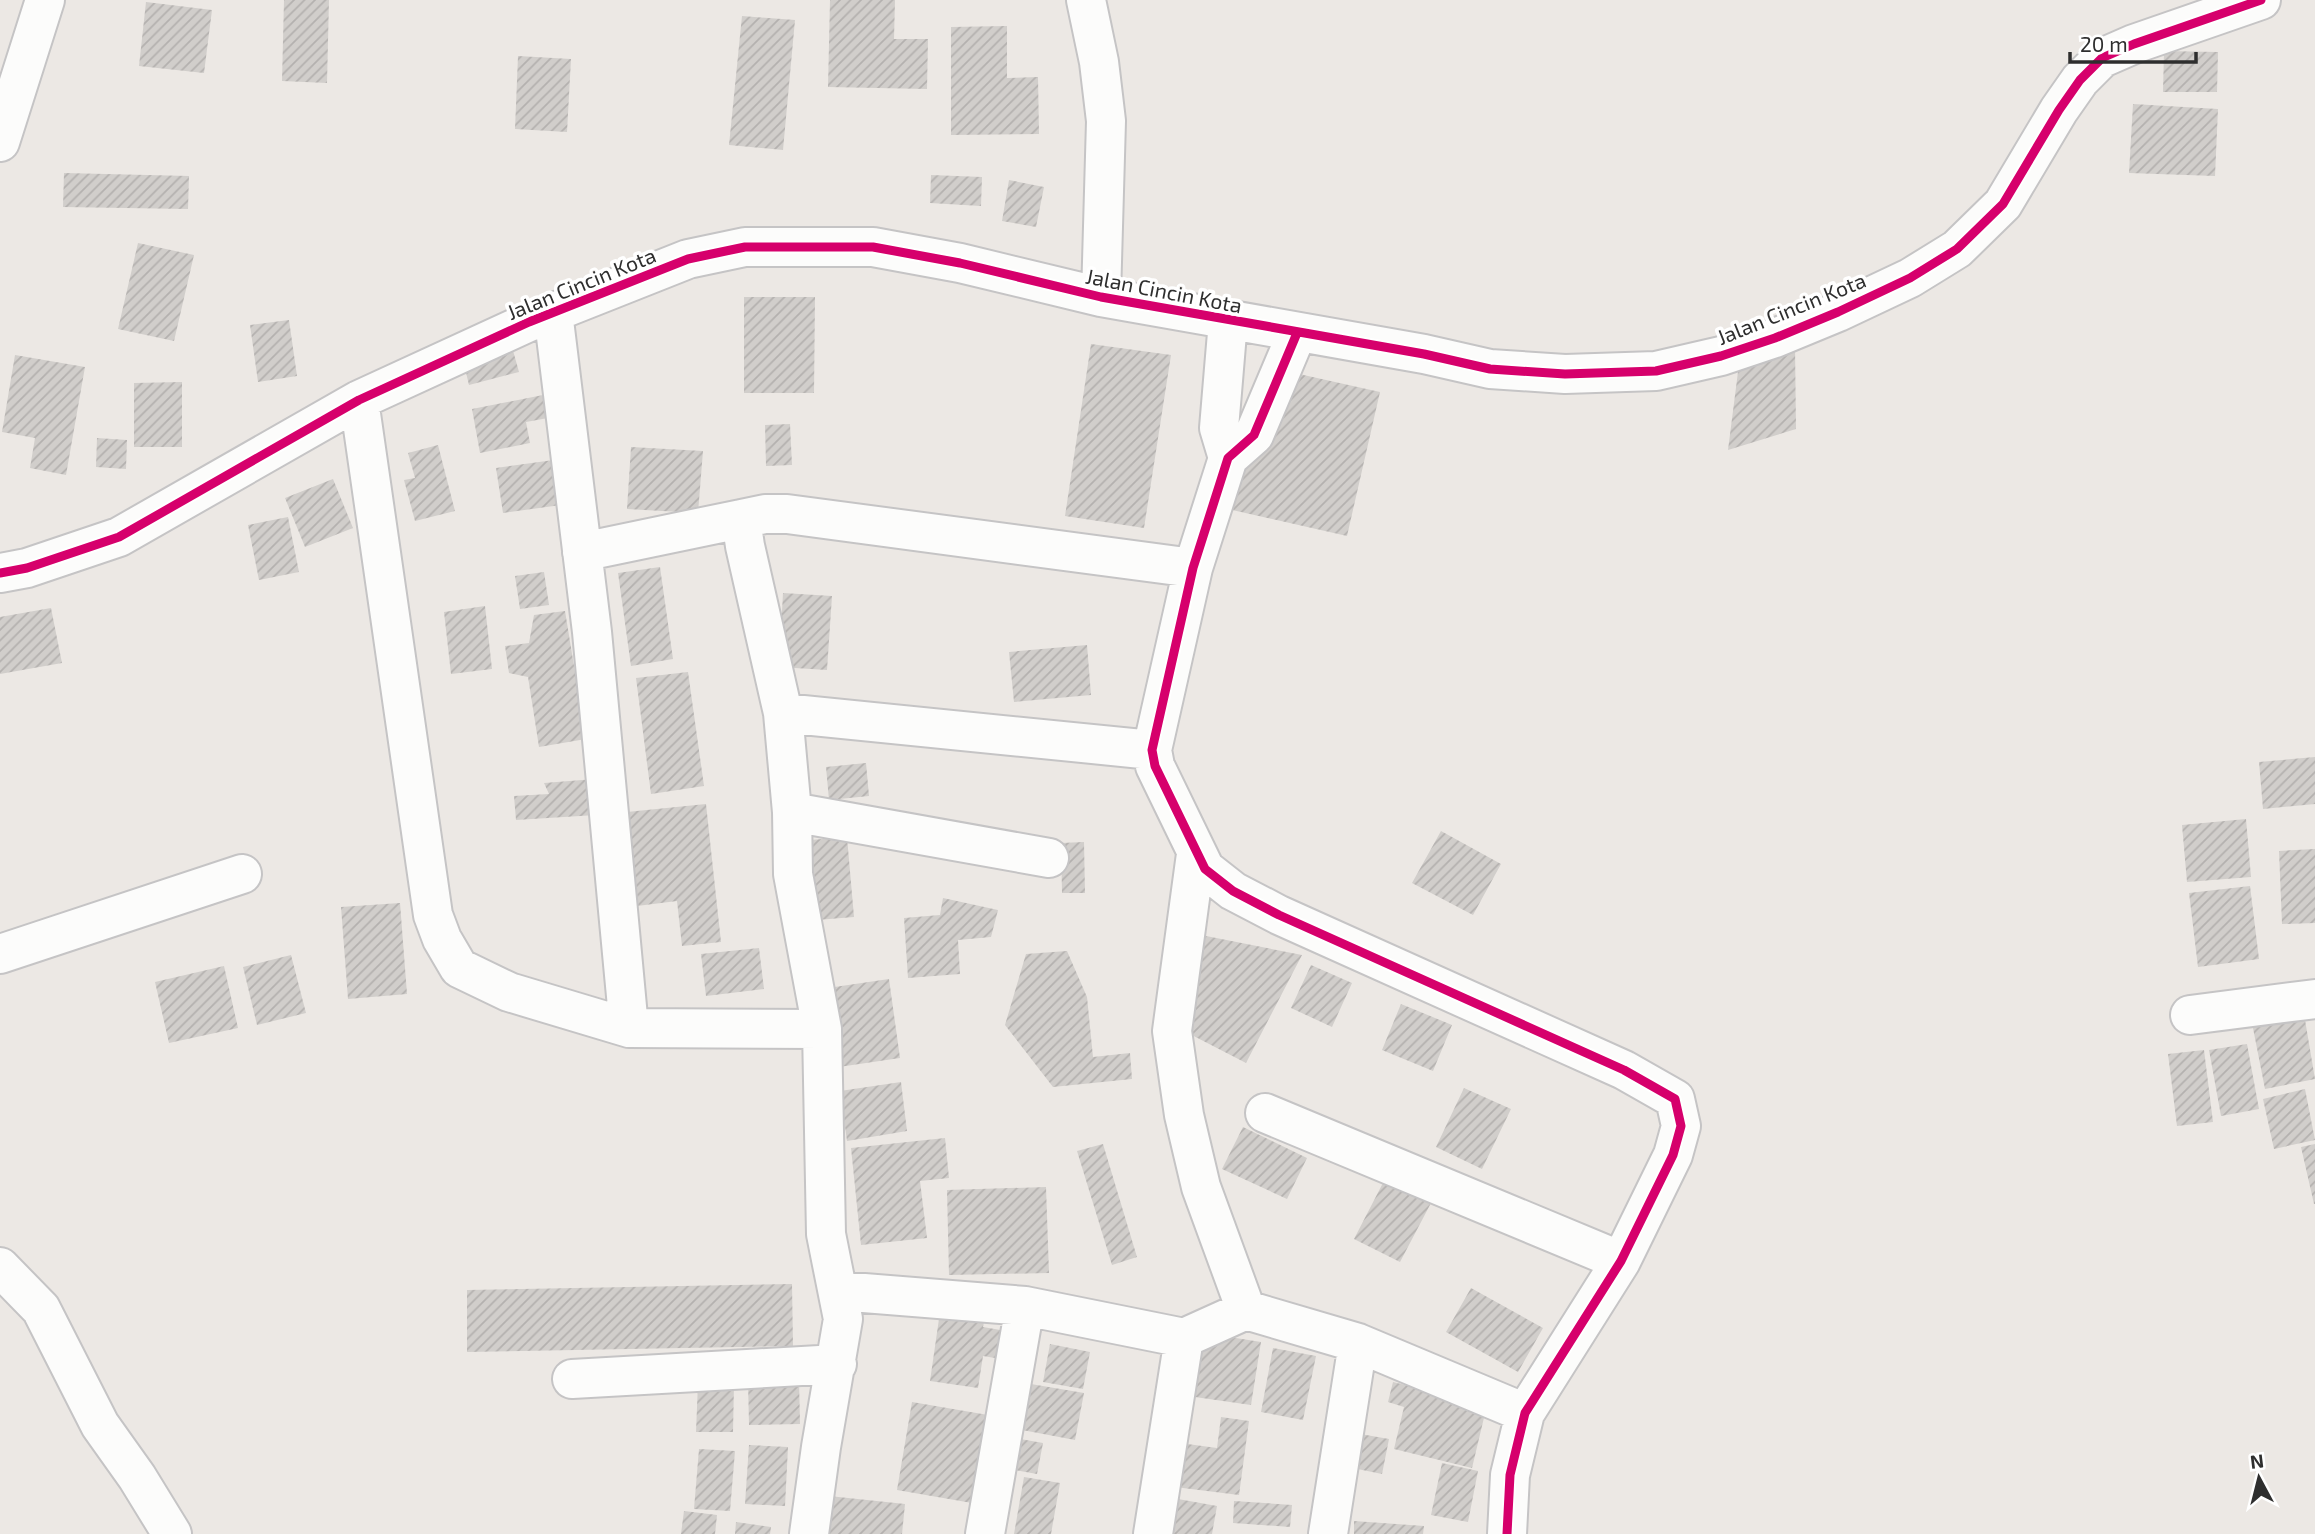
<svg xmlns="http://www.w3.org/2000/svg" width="2315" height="1534" viewBox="0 0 2315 1534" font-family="'Exo 2',sans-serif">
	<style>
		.building { fill: url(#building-hatch) }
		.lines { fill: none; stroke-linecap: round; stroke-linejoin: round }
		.minor-casing { stroke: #c5c4c5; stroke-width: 42 }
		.minor { stroke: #fcfcfb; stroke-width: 38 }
		.cycleway-casing { stroke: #fff; stroke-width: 13 }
		.cycleway { stroke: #d6006c; stroke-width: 9 }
		.labels { text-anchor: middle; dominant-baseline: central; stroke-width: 7; stroke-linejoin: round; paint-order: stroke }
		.street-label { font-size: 21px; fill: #2e2e2e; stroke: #fff }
	</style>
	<defs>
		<pattern id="building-hatch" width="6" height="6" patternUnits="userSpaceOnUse" patternTransform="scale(1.75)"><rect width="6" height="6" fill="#d1cecb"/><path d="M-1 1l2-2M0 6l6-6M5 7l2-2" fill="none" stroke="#b4b1af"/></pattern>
	</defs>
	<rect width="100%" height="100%" fill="#ece8e4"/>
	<path class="building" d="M284,0H329L327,83L282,81Z
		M830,0H895L894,39H928L927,89L828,87Z
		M146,2L212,10L204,73L139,66Z
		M742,16L795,20L783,150L729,145Z
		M1007,26V78L1038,77L1039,134L951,135V27Z
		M2164,51L2218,52L2217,92H2163Z
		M518,56L571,59L567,132L515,129Z
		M2133,104L2218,109L2215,176L2129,173Z
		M64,173L189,176L188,209L63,207Z
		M931,175L982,177L981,206L930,203Z
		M1009,180L1044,187L1036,227L1002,221Z
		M138,243L194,255L174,341L118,329Z
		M744,297H815L814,393H744Z
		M289,320L297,376L258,382L250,325Z
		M1091,344L1171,355L1144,528L1065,516Z
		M1795,346L1796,429L1728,450L1739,364Z
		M512,347L519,372L469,385L463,360Z
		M15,355L85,367L66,475L30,468L35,438L2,432Z
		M1290,372L1380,392L1347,536L1219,507Z
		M182,382V447H134V383Z
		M543,395L548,418L526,422L530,443L480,453L472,409Z
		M790,424L792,465L766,466L765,425Z
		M97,438L127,440L126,469L96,467Z
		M438,445L455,511L415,521L404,480L415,478L408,453Z
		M631,447L703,451L698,513L627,509Z
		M561,459L568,504L503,513L496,468Z
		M333,479L353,528L305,547L285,498Z
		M288,517L299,572L259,580L248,525Z
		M660,567L673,659L631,666L618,573Z
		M544,572L549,605L520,609L515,576Z
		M783,593L832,596L827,670L779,667Z
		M485,606L492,669L451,674L444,612Z
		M51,608L62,663L0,674V617Z
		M565,611L586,739L539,747L528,677L509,673L505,646L529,643L534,615Z
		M1087,645L1091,695L1014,702L1009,652Z
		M688,672L704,786L651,794L636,678Z
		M2315,757V804L2263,809L2259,762Z
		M866,763L869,796L829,800L826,767Z
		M595,779L596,815L516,820L514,796L549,794L544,783Z
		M706,804L721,942L682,946L677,901L637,906L627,812Z
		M2246,819L2251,877L2187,882L2182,825Z
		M1441,831L1501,864L1473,915L1412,883Z
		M847,837L854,917L817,920L810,840Z
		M1084,842L1085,893H1062L1061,843Z
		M2315,849V923L2282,924L2279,851Z
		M2250,886L2259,959L2198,967L2189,893Z
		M943,898L998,910L991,937L958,940L960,974L908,978L904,918L940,915Z
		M400,903L407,994L348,999L341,907Z
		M1201,935L1302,955L1246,1063L1182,1030Z
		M759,948L764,989L706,996L701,954Z
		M1067,951L1087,997L1093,1057L1130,1053L1132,1079L1053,1087L1005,1025L1026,954Z
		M291,955L306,1013L257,1025L243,967Z
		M1311,965L1352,983L1332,1027L1291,1008Z
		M224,966L238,1028L169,1043L155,982Z
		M889,979L900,1058L832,1068L821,989Z
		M1401,1004L1452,1025L1433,1071L1382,1050Z
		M2303,1008L2315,1079L2265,1089L2251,1018Z
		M2247,1044L2259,1109L2221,1116L2209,1050Z
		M2204,1050L2213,1122L2177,1126L2168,1054Z
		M901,1082L907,1131L847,1141L840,1091Z
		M1464,1088L1511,1109L1482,1169L1436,1147Z
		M2305,1089L2315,1140L2274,1149L2263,1099Z
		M1243,1127L1307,1158L1287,1199L1222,1169Z
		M945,1138L949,1178L920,1181L927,1238L861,1245L851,1148Z
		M1103,1144L1137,1257L1112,1265L1077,1151Z
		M2315,1144V1204H2314L2301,1147Z
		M1385,1179L1431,1203L1400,1262L1354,1239Z
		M1046,1187L1049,1273L949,1275L947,1190Z
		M792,1284L793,1346L467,1352V1290Z
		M1471,1288L1543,1328L1518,1372L1446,1332Z
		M941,1305L986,1311L983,1327L1006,1331L1001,1359L983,1356L978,1388L930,1381Z
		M1198,1332L1261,1342L1251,1405L1188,1396Z
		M1050,1344L1090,1352L1083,1389L1043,1382Z
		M1273,1348L1316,1356L1303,1420L1261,1412Z
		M799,1380L800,1424L749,1425L748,1381Z
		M1393,1382L1487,1405L1472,1468L1394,1449L1404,1407L1388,1402Z
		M698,1383L734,1384L733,1432H696Z
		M1025,1383L1084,1393L1075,1440L1017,1429Z
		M912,1402L988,1415L972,1503L897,1490Z
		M1221,1417L1249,1421L1239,1495L1175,1487L1180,1443L1217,1448Z
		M1349,1432L1389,1439L1382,1474L1343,1466Z
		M1014,1438L1043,1443L1037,1474L1009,1469Z
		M749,1445L788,1447L785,1506L745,1504Z
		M699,1449L735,1451L730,1511L694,1509Z
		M1442,1463L1478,1471L1468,1522L1431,1515Z
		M1024,1477L1060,1483L1051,1534H1014Z
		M829,1496L905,1504L902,1534H824Z
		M1178,1499L1217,1506L1212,1534H1171Z
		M1234,1501L1292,1505L1290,1527L1233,1523Z
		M684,1511L717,1515L715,1534H681Z
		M1354,1521L1424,1526L1423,1534H1354Z
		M736,1522L771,1527L770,1534H735Z"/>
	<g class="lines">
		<g class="minor-casing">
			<path id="minor" d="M1086,0L1099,62L1106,121L1101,297
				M0,142L45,0
				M553,312L592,632L629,1028
				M1297,333L1254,435L1228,458L1193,568L1152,750L1155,766L1205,869L1233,891L1279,915L1624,1070L1675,1099L1681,1126L1673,1155L1621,1261L1525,1413L1510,1475L1507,1534
				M359,400L433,915L442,939L459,968L509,992L629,1028L822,1029
				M1228,458L1219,428L1228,321
				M582,552L741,519
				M0,573L27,568L119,537L359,400L529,322L688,259L745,247H873L960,263L1101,297L1424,354L1490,369L1565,374L1656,371L1721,356L1775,338L1838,312L1910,278L1957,249L2003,204L2059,110L2080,80L2102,58L2134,44L2261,0
				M783,713L1152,750
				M792,812L1049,858
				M1196,854L1172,1031L1184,1115L1201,1187L1246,1310
				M0,954L242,874
				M2190,1015L2315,999
				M1265,1113L1621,1261
				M0,1267L41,1309L100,1425L137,1477L172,1534
				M839,1291L1025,1306L1184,1338L1153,1534
				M1184,1338L1246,1310L1358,1343L1525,1413
				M572,1379L837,1364
				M809,1534L821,1447L843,1319L826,1234L822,1029L793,874L792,812L783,713L745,546L741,519L765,514H787L1193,568
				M985,1534L1025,1306
				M1328,1534L1358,1343"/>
		</g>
		<use href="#minor" class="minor"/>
		<g class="cycleway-casing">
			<path id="cycleway" d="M1297,333L1254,435L1228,458L1193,568L1152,750L1155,766L1205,869L1233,891L1279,915L1624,1070L1675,1099L1681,1126L1673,1155L1621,1261L1525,1413L1510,1475L1507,1534
				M0,573L27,568L119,537L359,400L529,322L688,259L745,247H873L960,263L1101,297L1424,354L1490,369L1565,374L1656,371L1721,356L1775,338L1838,312L1910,278L1957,249L2003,204L2059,110L2080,80L2102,58L2134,44L2261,0"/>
		</g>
		<use href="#cycleway" class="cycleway"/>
	</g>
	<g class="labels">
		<g class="street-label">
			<text transform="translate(581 283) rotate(-22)">Jalan Cincin Kota</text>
			<text transform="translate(1164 290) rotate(11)">Jalan Cincin Kota</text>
			<text transform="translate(1791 308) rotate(-22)">Jalan Cincin Kota</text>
		</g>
	</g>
	<g transform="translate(2259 1478) rotate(353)" stroke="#ffffff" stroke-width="5" paint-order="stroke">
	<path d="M0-5L12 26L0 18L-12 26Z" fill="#2e2e2e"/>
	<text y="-10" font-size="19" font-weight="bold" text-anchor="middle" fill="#2e2e2e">N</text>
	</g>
	<path d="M2070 52v10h126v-10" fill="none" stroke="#2e2e2e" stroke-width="3.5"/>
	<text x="2080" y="52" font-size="21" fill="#2e2e2e" stroke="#ffffff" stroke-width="5" paint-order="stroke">20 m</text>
</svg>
